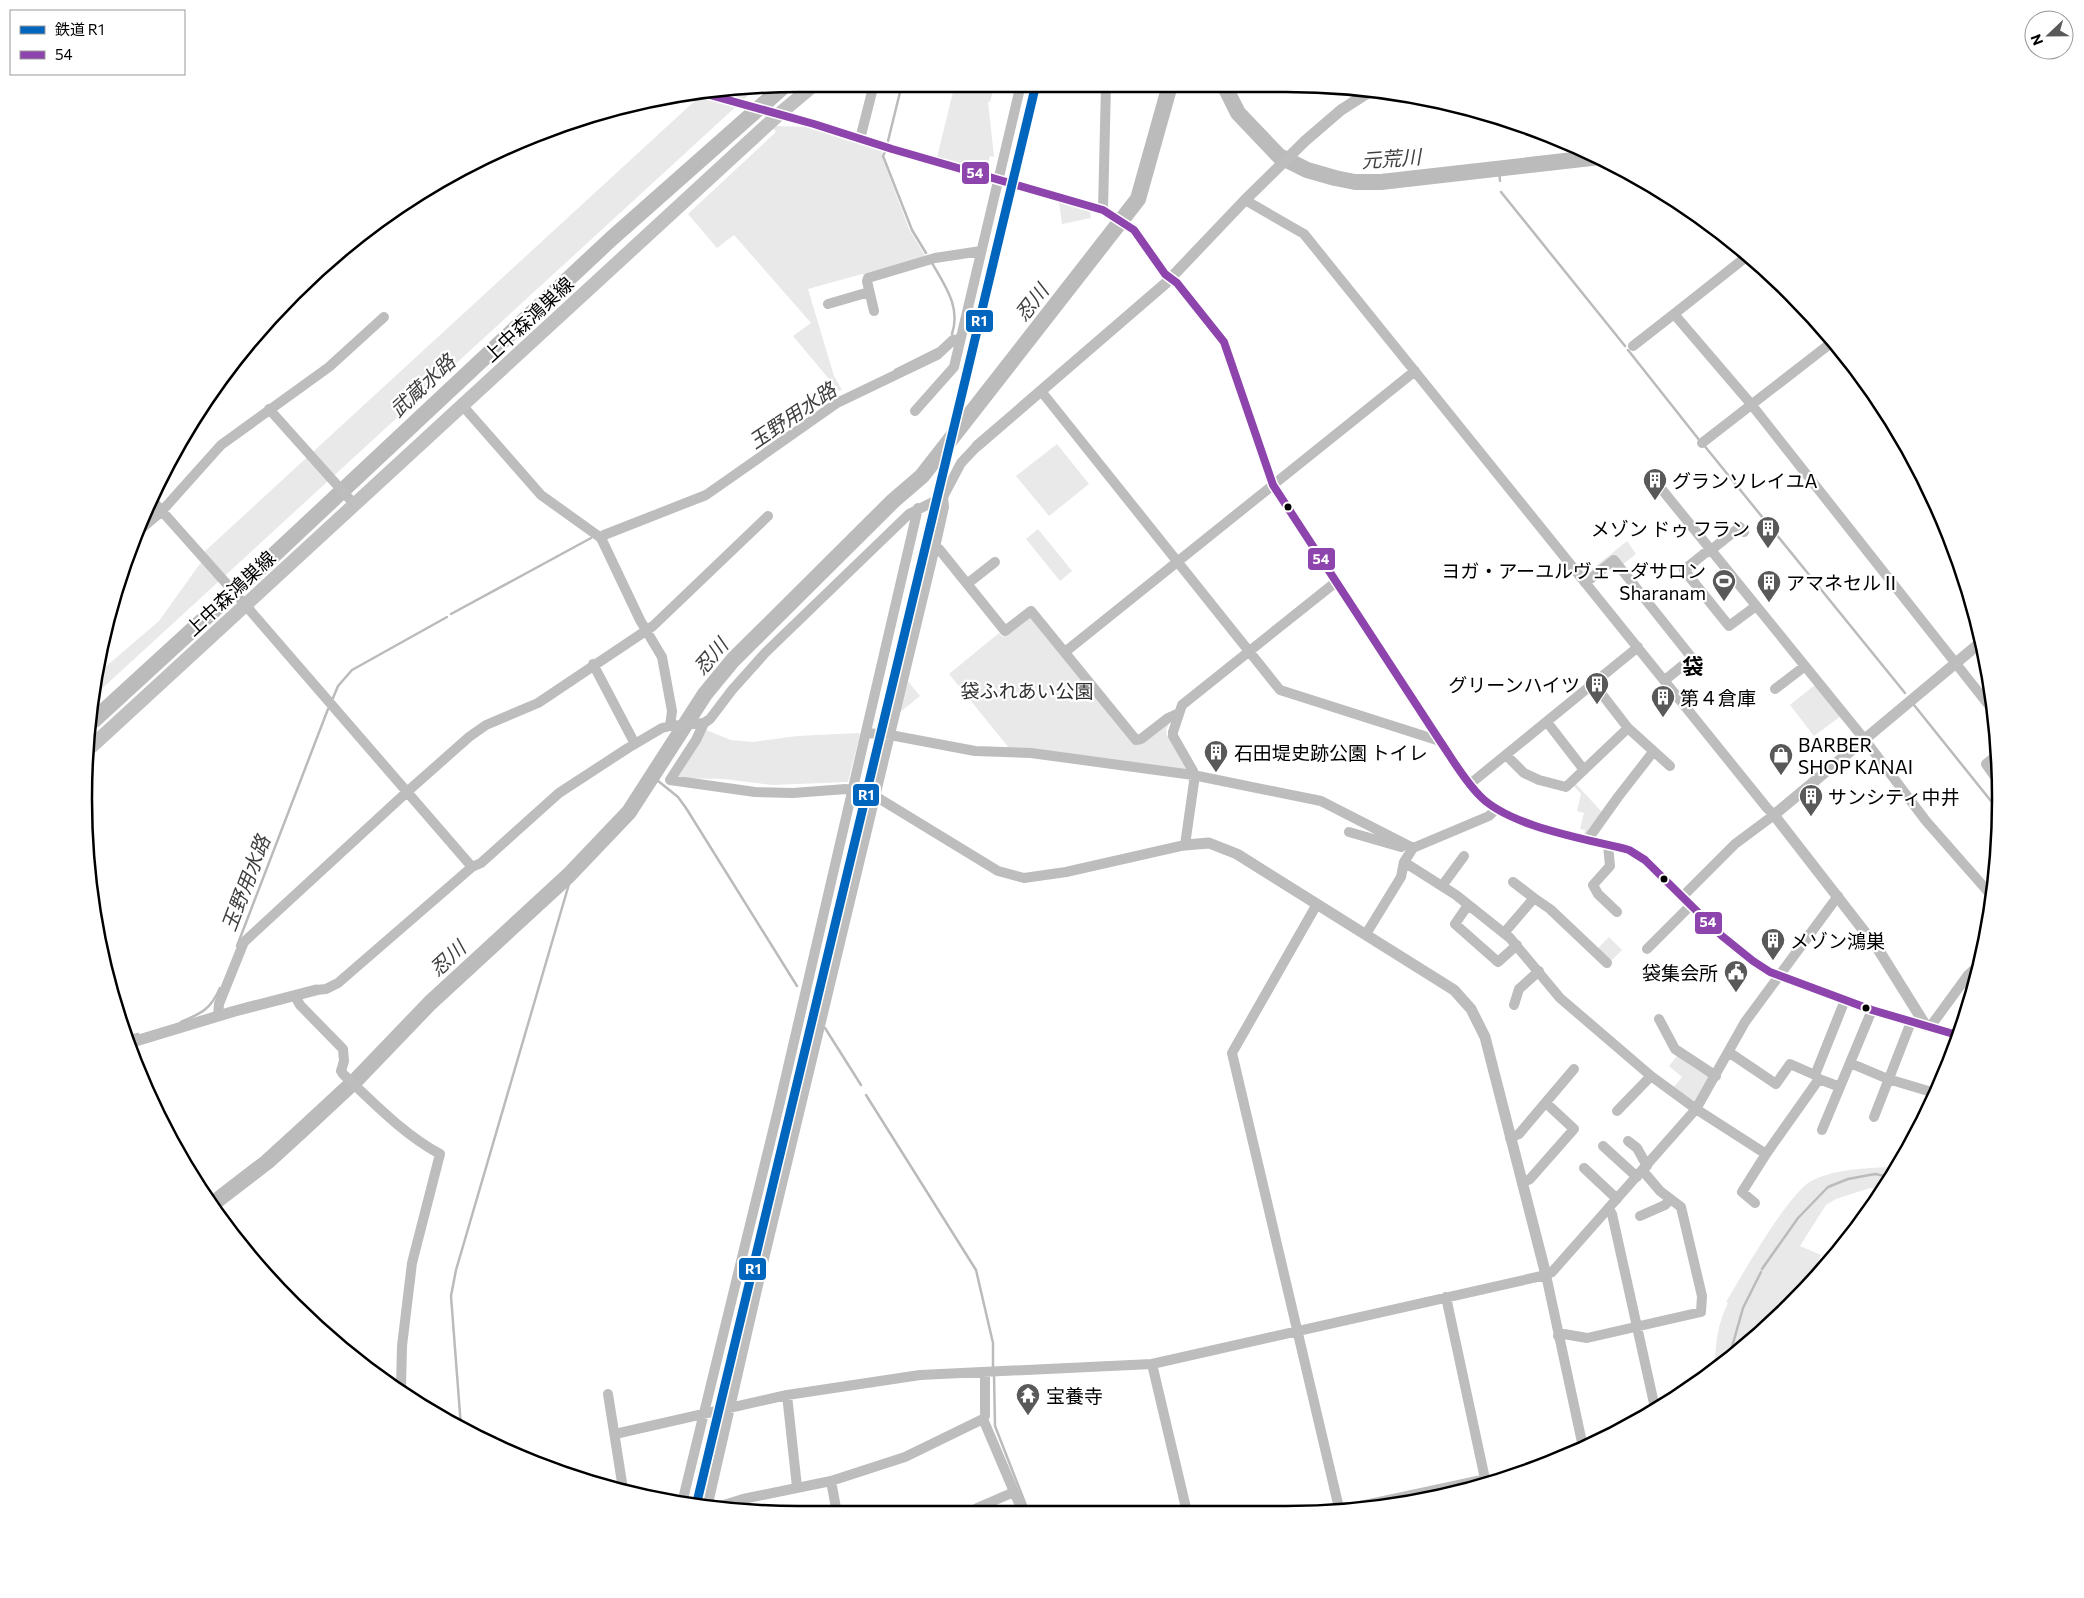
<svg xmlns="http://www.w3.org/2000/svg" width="2084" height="1598" viewBox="0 0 2084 1598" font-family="Commissioner,'Noto Sans JP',sans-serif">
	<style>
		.green { fill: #e9e9e9 }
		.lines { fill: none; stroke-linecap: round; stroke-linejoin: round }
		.stream { stroke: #bbb; stroke-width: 2.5 }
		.river { stroke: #bbb; stroke-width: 16 }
		.minor { stroke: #bdbdbd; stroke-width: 10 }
		.tertiary { stroke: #bdbdbd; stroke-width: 11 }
		.secondary { stroke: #c0c0c0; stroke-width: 14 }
		.bus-1-casing { stroke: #fff; stroke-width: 11 }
		.bus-1 { stroke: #8e44ad; stroke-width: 8 }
		.rail-1-casing { stroke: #fff; stroke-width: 12 }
		.rail-1 { stroke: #0065bd; stroke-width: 9 }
		.bus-dot { fill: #000; stroke: #fff; stroke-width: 2 }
		.labels { text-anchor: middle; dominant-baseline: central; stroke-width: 4.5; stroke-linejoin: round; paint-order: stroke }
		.street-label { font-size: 19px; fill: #000; stroke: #fff }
		.poi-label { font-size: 19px; fill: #000; stroke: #fff; text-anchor: start }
		.park-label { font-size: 19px; fill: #2e2e2e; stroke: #fff }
		.water-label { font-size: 20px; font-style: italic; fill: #3f3f3f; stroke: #fff }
		.quarter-label { font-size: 21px; font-weight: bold; fill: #000; stroke: #fff }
		.rim { fill: none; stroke: #000; stroke-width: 2.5 }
		.line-badge { stroke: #fff; stroke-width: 2 }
		.badge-label { font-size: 14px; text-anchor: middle; font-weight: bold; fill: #fff }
	</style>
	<rect width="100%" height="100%" fill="#fff"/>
	<path class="green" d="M955,84H995L990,102H988L994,157L990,156L988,164H983L981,170L937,157Z
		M754,90L95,695L96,675L159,621L199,565L207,557L203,553L699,97Z
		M775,126L810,127L882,150V157L909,229L927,259L866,276L862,274L808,289L834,376L842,390L839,391L793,336L811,323L734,235L717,248L688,214L776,132L773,128Z
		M1059,202L1090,211L1091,218L1062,224Z
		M1057,444L1089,484L1049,516L1016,476Z
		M1038,529L1072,571L1060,581L1026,539Z
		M1627,541L1636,554L1622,565L1615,555L1593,572L1591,570Z
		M1028,616H1032L1136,745L1167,721L1170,722L1166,730L1167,735L1188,773L1009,748L949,674L999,633L1003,637Z
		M907,680L920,696L899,713Z
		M1816,684L1841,716L1814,736L1790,705Z
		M706,730L731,740L752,742L797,736L859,733L860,735L848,782L772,785L724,779L676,778Z
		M1575,783L1603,813L1589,832L1584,834L1585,830L1580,829L1584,813L1577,811L1581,794L1573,785Z
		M1609,937L1622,950L1610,962L1597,949Z
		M1678,1055L1691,1066L1712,1079L1696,1103L1674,1087L1682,1077L1669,1066Z
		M1896,1167L1883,1190L1870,1188L1836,1199L1826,1205L1800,1246L1821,1255L1809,1282L1791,1305L1714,1368C1716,1345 1717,1324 1728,1303L1726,1302C1741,1277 1789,1191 1813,1180C1839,1168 1867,1168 1896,1167Z"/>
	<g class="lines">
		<path class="stream" d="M888,141L902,84
			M885,152L883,156L912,230L926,253
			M1499,169L1500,181
			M1501,192L1625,346
			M932,263C945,286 961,307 952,334
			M1628,350L1700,441
			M895,370L937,349
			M1703,444L1905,693
			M451,614L591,538
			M333,698L338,686L352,670L447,617
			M1914,705L1999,811
			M652,776L678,797L686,808L797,986
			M237,946L328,709
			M181,1022C202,1013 211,1009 220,988
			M825,1028L861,1085
			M126,1037L138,1034
			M866,1095L976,1270L993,1343V1368
			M1762,1269L1798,1218L1828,1187L1848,1179L1875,1174L1890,1177
			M1730,1354L1743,1308L1761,1272
			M994,1374L995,1426L1027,1508
			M461,1427L451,1296L456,1270L569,884V875"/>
		<path class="river" d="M1224,85L1238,113L1279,156L1307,170L1335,178L1355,182H1381L1600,157
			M94,720L262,566L611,239L784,86
			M211,1205L267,1162L301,1131L357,1079L430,1003L569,875L629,812L705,694L733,660L893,501L922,476L1138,199L1170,85"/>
		<path class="minor" d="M710,95L814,124L892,149L1103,210L1134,230L1165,274L1177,283L1224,342L1273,485L1440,741C1453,760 1464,780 1480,796C1510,827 1587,839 1629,850L1645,860L1722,936L1753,961L1770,972L1872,1010L1957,1035
			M860,139L874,84
			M1245,200L1304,234L1767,808L1774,815L1735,844L1682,897
			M1103,210L1106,85
			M1746,257L1674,314L1751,404L1991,708
			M828,304L869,292
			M874,311L867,281L868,278L935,258L981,251
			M1633,346L1674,314
			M1041,391L1280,690L1440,741
			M462,405L541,495L601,538L640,620L662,657L672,711L670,726
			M269,409L354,504
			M915,411L954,367L1021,84
			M1702,443L1831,343
			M1655,481L1865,740L1926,821L1991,895
			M152,500L241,600L472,867
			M142,528L161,512L221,445L329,367L384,317
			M601,538L604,535L706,495L837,403L937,355L953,340L960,339
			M935,547L939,549L1005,631L1031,611L1136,740L1141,739L1168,718L1179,713
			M1710,549L1684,570L1729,626L1756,606
			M1711,550L1740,527L1744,532
			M1585,583L1614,560L1692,658L1665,680
			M967,584L995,562
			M1065,652L1415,371
			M593,664L635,744
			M1594,684L1628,728L1670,766
			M1775,689L1805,666
			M1547,722L1584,770
			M704,723L696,740L670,780L755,792L793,793L846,789L875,796L998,871L1024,878L1066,872L1185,845L1194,782L1193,771L1173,736V732L1182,705L1336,582
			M867,733L890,735L975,751L1031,753L1193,775L1321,801L1413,848
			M1506,755L1524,773L1539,780L1566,787L1628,728
			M1996,756L1986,764L1998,781
			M1470,784L1638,647
			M1349,832L1401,847
			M1588,839L1618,797L1653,752
			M1608,845L1610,866L1593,885L1598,894L1617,912
			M1404,862L1456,895L1510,938L1560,998L1651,1076L1696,1109L1766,1154L1819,1079L1840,1087
			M1513,882L1534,898
			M1442,886L1464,856
			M1317,904L1232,1053L1339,1508
			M1468,905L1455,924L1498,962L1517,945
			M1504,933L1534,898L1550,909L1607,963
			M1366,934L1401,877L1404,862L1413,848L1489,816L1496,809
			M1647,949L1690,906
			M316,990L326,989L338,983L472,867L481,863L559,793L628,748L662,728L670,726L704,723L710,719L732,690L765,653L909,514L943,497L961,463L977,446
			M295,996L300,1005L343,1049L344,1061L341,1071L343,1074C373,1102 403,1134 440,1154L412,1263L402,1346L401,1387
			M1514,1005L1519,989L1539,971
			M218,1016L219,1004L244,942L408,791L469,737L486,725L538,703L653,626L768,516
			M1659,1019L1675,1049L1716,1076
			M1930,1027L1968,975L1979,965
			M1730,1053L1776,1084L1790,1064L1815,1075L1819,1079
			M1850,1063L1888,1079L1935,1093
			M1815,1075L1845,1000
			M1617,1111L1651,1076
			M1874,1117L1911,1022
			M1822,1130L1872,1010
			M1510,1138L1519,1134L1574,1069
			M1628,1141L1637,1148L1647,1166
			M1603,1146L1637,1177
			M1584,1168L1617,1199
			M1522,1183L1530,1179L1574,1129L1546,1103
			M1755,1203L1742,1192L1766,1154
			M1609,1209L1612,1214L1655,1408
			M1640,1216L1665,1205L1670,1199
			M1546,1275L1583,1447
			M1446,1297L1485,1479
			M1558,1336L1564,1334L1587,1338L1701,1312L1702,1296L1681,1207L1660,1191L1643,1171
			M1152,1364L1186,1508
			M608,1394L623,1489
			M787,1395L797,1487
			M983,1419L1021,1508
			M615,1434L787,1395L920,1375L1152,1364L1546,1275L1552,1272L1696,1109L1745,1022L1838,896
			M831,1481L836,1508
			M682,1503L779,1106L918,508
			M707,1508L764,1259L935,547L944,507L943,497
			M714,1508L743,1499L831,1481L905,1457L983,1419L985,1416V1372
			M977,1508L1014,1492
			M1351,1508L1482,1480"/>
		<path class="tertiary" d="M977,446L1166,283L1245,200L1305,141L1341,110L1369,92
			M1185,845L1209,843L1237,854L1454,990L1471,1009L1485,1037L1546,1275
			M1926,1026L1878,949L1774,815L1981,642
			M129,1043L235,1011L316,990"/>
		<path class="secondary" d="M92,746L778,115L815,84"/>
		<g class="bus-1-casing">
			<path id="bus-1" d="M710,95L814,124L892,149L1103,210L1134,230L1165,274L1177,283L1224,342L1273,485L1440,741C1453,760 1464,780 1480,796C1510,827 1587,839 1629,850L1645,860L1722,936L1753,961L1770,972L1872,1010L1957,1035"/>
		</g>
		<use href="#bus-1" class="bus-1"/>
		<g class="rail-1-casing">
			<path id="rail-1" d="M696,1506L1036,84"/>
		</g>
		<use href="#rail-1" class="rail-1"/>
	</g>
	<defs>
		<g id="building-pin" transform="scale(1.25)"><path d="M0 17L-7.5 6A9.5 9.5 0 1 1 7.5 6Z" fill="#595959" stroke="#fff"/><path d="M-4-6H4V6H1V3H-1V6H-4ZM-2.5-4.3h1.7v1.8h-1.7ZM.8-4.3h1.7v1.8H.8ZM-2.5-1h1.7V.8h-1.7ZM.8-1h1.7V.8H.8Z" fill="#fff"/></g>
		<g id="stadium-pin" transform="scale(1.25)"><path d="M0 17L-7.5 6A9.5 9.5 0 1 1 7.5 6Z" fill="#595959" stroke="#fff"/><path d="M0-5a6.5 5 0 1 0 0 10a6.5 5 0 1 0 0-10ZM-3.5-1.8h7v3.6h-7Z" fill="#fff"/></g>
		<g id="shop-pin" transform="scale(1.25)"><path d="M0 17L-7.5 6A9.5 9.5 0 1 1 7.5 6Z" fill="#595959" stroke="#fff"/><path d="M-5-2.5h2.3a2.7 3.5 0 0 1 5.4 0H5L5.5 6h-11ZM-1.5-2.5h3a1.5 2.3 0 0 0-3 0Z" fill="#fff"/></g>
		<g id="civic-pin" transform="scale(1.25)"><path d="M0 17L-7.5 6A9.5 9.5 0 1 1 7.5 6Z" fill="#595959" stroke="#fff"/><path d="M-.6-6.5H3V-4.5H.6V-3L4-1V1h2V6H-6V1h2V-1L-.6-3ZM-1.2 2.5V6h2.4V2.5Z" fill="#fff"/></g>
		<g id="temple-pin" transform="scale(1.25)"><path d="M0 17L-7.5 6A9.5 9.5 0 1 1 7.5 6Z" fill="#595959" stroke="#fff"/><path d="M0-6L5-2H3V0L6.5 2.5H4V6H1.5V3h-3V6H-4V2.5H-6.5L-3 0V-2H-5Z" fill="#fff"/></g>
	</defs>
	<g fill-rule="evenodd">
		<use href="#building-pin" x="1655" y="480"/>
		<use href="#building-pin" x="1768" y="528"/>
		<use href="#stadium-pin" x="1724" y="581"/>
		<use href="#building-pin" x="1769" y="582"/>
		<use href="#building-pin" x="1597" y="684"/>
		<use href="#building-pin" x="1663" y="697"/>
		<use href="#building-pin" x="1216" y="752"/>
		<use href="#shop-pin" x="1781" y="755"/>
		<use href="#building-pin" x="1811" y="796"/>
		<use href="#building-pin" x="1773" y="940"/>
		<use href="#civic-pin" x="1736" y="972"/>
		<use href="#temple-pin" x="1028" y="1395"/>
	</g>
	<g class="bus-dot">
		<circle cx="1288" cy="507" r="4.5"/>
		<circle cx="1664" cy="879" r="4.5"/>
		<circle cx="1866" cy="1008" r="4.5"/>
	</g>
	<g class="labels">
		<g class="street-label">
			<text transform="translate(528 319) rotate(-43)">上中森鴻巣線</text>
			<text transform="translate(230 593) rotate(-43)">上中森鴻巣線</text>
		</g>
		<g class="poi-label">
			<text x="1672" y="480">グランソレイユA</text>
			<text x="1750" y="528" text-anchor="end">メゾン ドゥ フラン</text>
			<text x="1706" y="570" text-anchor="end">ヨガ・アーユルヴェーダサロン<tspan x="1706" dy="22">Sharanam</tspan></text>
			<text x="1786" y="582">アマネセルⅡ</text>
			<text x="1580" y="684" text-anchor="end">グリーンハイツ</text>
			<text x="1680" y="697">第４倉庫</text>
			<text x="1798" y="744">BARBER<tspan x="1798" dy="22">SHOP KANAI</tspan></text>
			<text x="1234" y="752">石田堤史跡公園 トイレ</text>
			<text x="1828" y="796">サンシティ中井</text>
			<text x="1790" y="940">メゾン鴻巣</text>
			<text x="1718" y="972" text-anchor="end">袋集会所</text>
			<text x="1046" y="1395">宝養寺</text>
		</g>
		<g class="park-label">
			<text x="1027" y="690">袋ふれあい公園</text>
		</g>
		<g class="water-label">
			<text transform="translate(1391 158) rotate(-4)">元荒川</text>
			<text transform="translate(1031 302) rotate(-52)">忍川</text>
			<text transform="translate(422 385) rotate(-43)">武蔵水路</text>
			<text transform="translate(792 415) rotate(-34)">玉野用水路</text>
			<text transform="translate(710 656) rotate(-49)">忍川</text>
			<text transform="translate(245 883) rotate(-69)">玉野用水路</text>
			<text transform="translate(447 958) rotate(-43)">忍川</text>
		</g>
		<g class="quarter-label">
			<text x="1693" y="665">袋</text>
		</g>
	</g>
	<path d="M0 0H2084V1598H0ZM798 92H1286A706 706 0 0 1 1992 798V800A706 706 0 0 1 1286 1506H798A706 706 0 0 1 92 800V798A706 706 0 0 1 798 92Z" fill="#fff" fill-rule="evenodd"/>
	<path class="rim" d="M798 92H1286A706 706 0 0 1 1992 798V800A706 706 0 0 1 1286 1506H798A706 706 0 0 1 92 800V798A706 706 0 0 1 798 92Z"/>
	<g class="line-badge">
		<rect x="961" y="161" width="29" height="24" rx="5" fill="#8e44ad"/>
		<rect x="965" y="309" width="29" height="24" rx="5" fill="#0065bd"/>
		<rect x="1307" y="547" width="29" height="24" rx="5" fill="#8e44ad"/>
		<rect x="852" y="783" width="28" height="24" rx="5" fill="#0065bd"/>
		<rect x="1694" y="911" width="29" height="24" rx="5" fill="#8e44ad"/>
		<rect x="738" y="1257" width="29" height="24" rx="5" fill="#0065bd"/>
	</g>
	<g class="badge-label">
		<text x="975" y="178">54</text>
		<text x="979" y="326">R1</text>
		<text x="1321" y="564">54</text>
		<text x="866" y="800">R1</text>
		<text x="1708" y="927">54</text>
		<text x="753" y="1274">R1</text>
	</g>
	<rect x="10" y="10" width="175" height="65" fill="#ffffff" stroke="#999999"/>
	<rect x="20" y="26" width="25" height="8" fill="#0065bd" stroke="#999999"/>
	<text x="55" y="35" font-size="15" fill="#000000">鉄道 R1</text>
	<rect x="20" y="51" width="25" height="8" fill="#8e44ad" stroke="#999999"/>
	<text x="55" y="60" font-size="15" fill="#000000">54</text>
	<g transform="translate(2049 35) rotate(248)"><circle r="24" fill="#ffffff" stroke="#999999"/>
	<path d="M0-4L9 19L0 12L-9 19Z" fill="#595959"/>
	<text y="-8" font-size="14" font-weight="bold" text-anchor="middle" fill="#000000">N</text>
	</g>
</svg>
